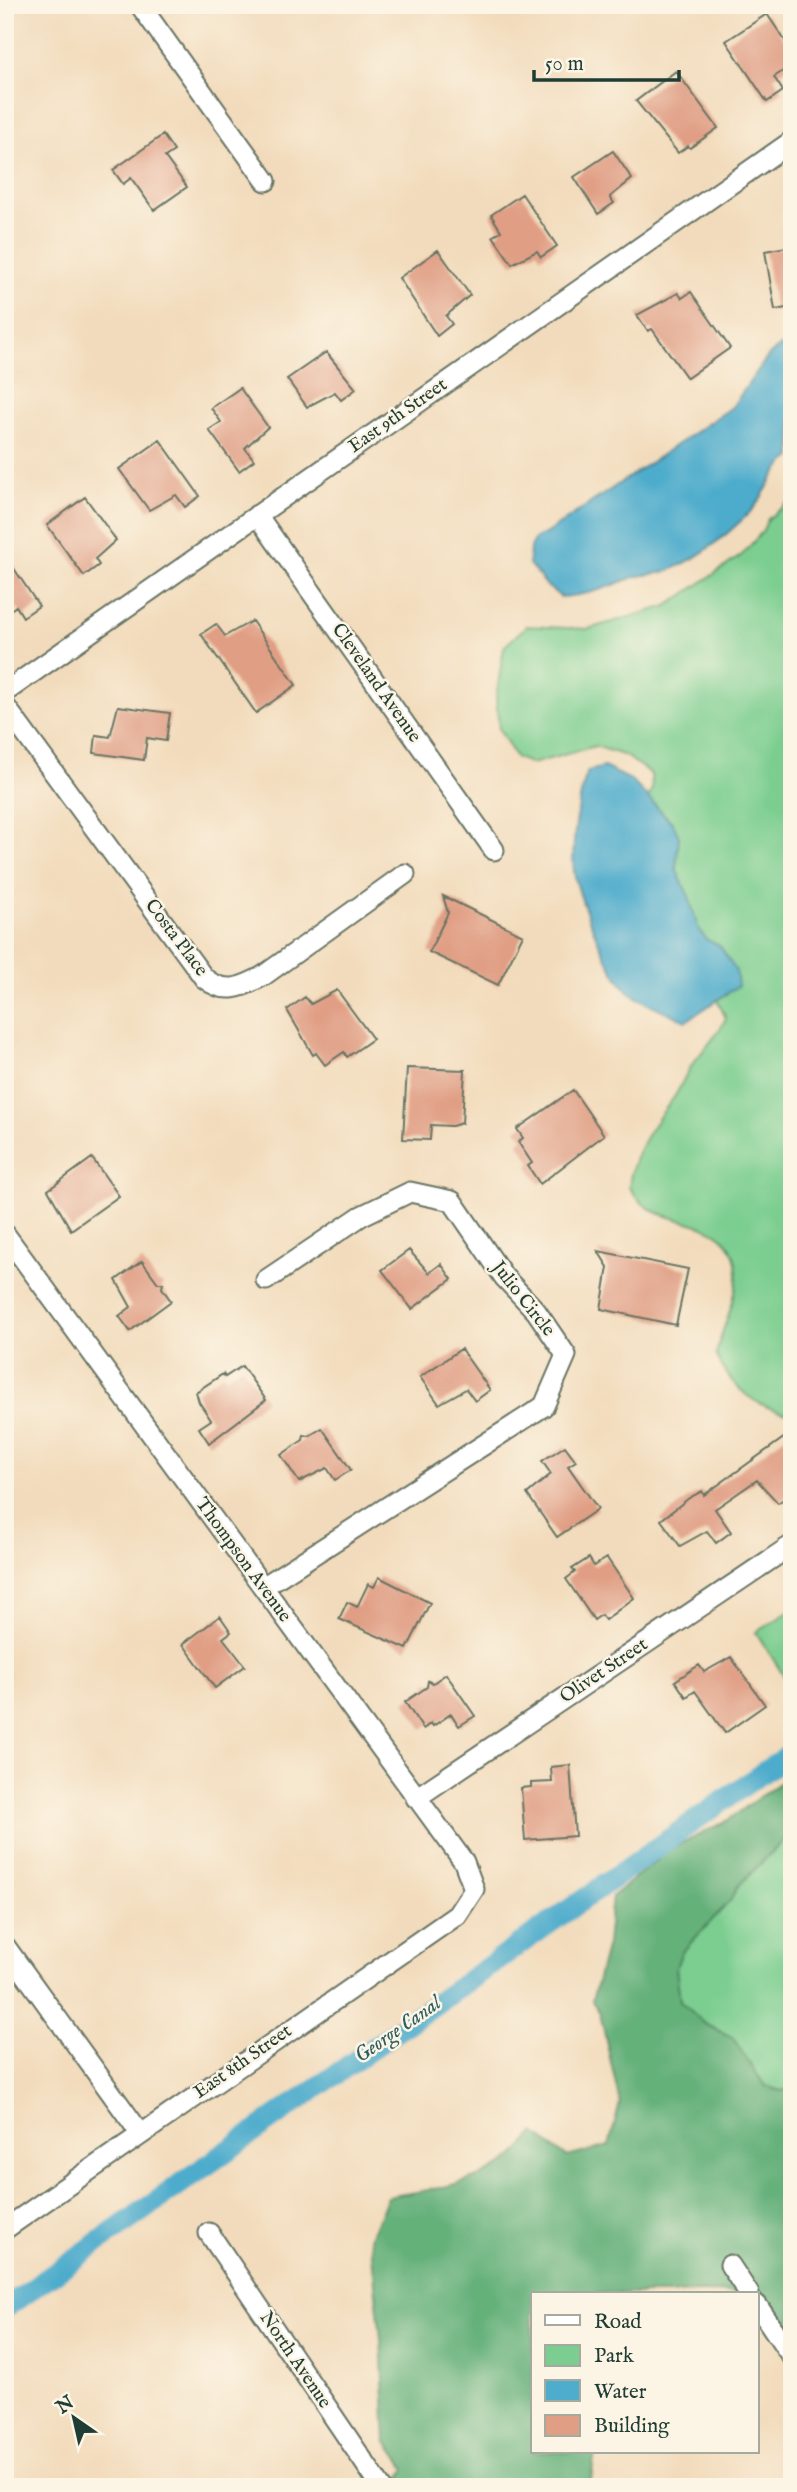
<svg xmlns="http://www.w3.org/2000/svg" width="797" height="2492" viewBox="0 0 797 2492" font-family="'IM FELL English',serif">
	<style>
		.green { fill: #7cce90; stroke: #4e8662; stroke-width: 2 }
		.forest { fill: #65b17a; stroke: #427757; stroke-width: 2 }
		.water { fill: #4eaccc; stroke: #367480; stroke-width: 2 }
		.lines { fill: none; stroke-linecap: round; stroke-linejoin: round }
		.canal { stroke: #4eaccc; stroke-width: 21 }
		.building { fill: #e09e84 }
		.minor-casing { stroke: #697464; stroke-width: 23 }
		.minor { stroke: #fff; stroke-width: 19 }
		.labels { text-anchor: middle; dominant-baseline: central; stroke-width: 5; stroke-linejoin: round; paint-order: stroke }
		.street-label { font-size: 19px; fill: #1f3d34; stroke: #fcf5e5 }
		.water-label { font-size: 21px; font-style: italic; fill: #2d5e62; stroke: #fcf5e5 }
	</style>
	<rect width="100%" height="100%" fill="#fcf5e5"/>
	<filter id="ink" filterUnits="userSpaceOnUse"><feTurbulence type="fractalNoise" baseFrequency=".0143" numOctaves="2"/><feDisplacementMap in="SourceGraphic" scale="14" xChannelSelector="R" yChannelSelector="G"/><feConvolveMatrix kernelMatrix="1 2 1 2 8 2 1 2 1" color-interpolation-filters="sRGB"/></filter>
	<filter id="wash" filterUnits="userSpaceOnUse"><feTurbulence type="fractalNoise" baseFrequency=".00686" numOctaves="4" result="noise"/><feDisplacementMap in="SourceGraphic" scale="28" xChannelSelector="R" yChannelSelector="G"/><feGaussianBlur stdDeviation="1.57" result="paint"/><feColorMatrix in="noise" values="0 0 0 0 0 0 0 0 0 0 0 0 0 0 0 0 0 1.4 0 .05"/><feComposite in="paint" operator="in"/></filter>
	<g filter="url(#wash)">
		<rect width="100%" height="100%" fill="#f2dbbc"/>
		<path class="green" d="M792,500V1414C756,1408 732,1389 716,1355C721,1329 736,1304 737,1277C738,1223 691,1227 656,1212C644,1207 636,1198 629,1187C632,1153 652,1126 672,1100C681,1089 685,1073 694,1062C705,1047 719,1035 726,1018L717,1000L738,986L698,928L689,897L676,869L673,823L648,798L652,789L651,774L626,756L595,746L532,764L516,758L499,729L496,698L504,647L526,626L588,629L667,606L742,555L762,532L768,519Z
			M792,1610V1676L787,1681L756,1632Z
			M792,1832V2089L781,2091L765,2086L732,2037L705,2024L680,2001L676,1968L681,1953L730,1901L738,1886Z"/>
		<path class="forest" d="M792,1774V1832L738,1886L730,1901L681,1953L676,1968L680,2001L705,2024L732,2037L765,2086L781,2091L792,2089V2328L770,2325L757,2294C733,2294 693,2289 673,2294H533V2452H595L590,2487H394L406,2469L386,2441L381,2339L370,2237L388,2197C441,2187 503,2183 534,2133L567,2157L609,2146L620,2103L600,2013L592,2001L607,1944L612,1896L659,1859L658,1856L728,1820Z"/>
		<path class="water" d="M781,346H792V457C771,471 767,495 750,512C727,535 696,562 664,572C653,575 642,574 632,578C605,588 591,595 561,597L548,587L529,564L530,547L535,538L545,534L732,407L769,355Z
			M604,767L631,780L673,824L679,837L676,869L689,897L698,928L707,940L720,946L736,971L738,986L686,1021C669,1013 649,1005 633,995C611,980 578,898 574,871C571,848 579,793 588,771Z"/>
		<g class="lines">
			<path class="canal" d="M5,2308L792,1752"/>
		</g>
		<g id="blocks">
			<path class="building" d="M767,14L792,51V65L774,77L783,91L767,102L726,41Z
				M676,71L718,128L690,148L688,146L678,153L636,101Z
				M163,135L174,151L165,157L187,187L154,210L131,178L123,184L113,170Z
				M613,151L632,179L610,197L614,203L598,214L574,177Z
				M522,194L557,246L541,257L537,251L512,264L493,236L501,231L491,215Z
				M792,246V307L775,310L765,251Z
				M438,250L470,295L446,316L452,324L437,336L399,278Z
				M691,292L730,348L687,378L652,329L648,331L637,315L678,293L682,298Z
				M326,352L356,389L341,400L335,392L307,407L287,379Z
				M240,388L268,427L245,448L254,460L239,471L209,430L221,422L211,408Z
				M160,440L200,496L185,507L176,495L149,510L119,469Z
				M85,497L116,540L95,559L99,565L84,576L47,525Z
				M5,555L39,606L23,617L16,606L5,614Z
				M252,621L296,685L256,713L201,634L216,624L225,636Z
				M118,706L170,713L166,741L147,738L144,760L94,753L96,735L110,737Z
				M443,896L523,935L498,985L429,952L448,913Z
				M337,990L373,1039L347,1057L344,1052L325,1065L316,1053L313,1055L287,1010L305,997L311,1004Z
				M407,1068L465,1070L462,1123L452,1126L431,1125L430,1140L403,1139Z
				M573,1090L604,1135L540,1184L528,1166L532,1163L518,1142L523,1138L517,1129Z
				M92,1158L119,1196L71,1230L48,1190Z
				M409,1250L429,1273L441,1264L452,1279L412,1309L382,1270Z
				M598,1251L688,1269L676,1325L601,1309L608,1267Z
				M142,1261L158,1283H163L162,1288L171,1301L130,1331L119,1316L131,1307L116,1280Z
				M461,1349L490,1390L475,1401L466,1389L439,1404L420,1377Z
				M242,1366L266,1400L209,1443L199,1428L211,1420L199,1402L196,1392L223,1374L225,1377Z
				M322,1428L351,1470L335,1480L327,1468L299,1482L281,1455L303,1440L304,1435L309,1436Z
				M792,1432V1493L778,1503L757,1480L715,1509L731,1532L716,1543L707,1531L680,1546L661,1520L689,1498L702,1491L704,1495Z
				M565,1446L576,1461L568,1466L598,1509L557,1537L527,1494L551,1474L542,1461Z
				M589,1558L594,1566L607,1558L634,1598L605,1620L601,1615L594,1620L566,1579L575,1572L572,1569Z
				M379,1577L430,1603L407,1649L339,1619L347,1602L357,1607L368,1584L374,1587Z
				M220,1616L231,1632L223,1638L245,1666L215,1688L183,1644Z
				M731,1657L765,1705L725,1733L695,1691L686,1697L675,1681L699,1665L704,1672Z
				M446,1674L475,1716L459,1726L451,1714L433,1726L431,1723L423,1729L405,1702L427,1687L428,1681L433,1683Z
				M570,1765L575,1836L525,1840L521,1788L531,1787V1783L552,1782L551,1767Z"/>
		</g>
	</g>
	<g filter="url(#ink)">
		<use href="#blocks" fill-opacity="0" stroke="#697464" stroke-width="2"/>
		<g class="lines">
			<g class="minor-casing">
				<path id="minor" d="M140,5L266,181
					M257,515L494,850
					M5,692L792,141
					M5,706L204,978C225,995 241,988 263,976L405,874
					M5,1234L464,1862L474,1889L457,1915L5,2229
					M263,1587L544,1406L566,1355L536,1311L504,1277L452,1201L410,1192L361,1216L266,1280
					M416,1798L792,1545
					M5,1946L140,2133
					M209,2233L381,2487
					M730,2265L749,2294
					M757,2305L792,2357"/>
			</g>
			<use href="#minor" class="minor"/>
		</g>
	</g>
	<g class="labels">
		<g class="street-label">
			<text transform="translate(398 416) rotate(-35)">East 9th Street</text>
			<text transform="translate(376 683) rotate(55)">Cleveland Avenue</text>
			<text transform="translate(176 938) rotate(53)">Costa Place</text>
			<text transform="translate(523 1299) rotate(52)">Julio Circle</text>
			<text transform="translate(243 1560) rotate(54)">Thompson Avenue</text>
			<text transform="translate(604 1671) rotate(-34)">Olivet Street</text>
			<text transform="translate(243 2062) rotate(-35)">East 8th Street</text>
			<text transform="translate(295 2360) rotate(56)">North Avenue</text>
		</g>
		<g class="water-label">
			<text transform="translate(398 2030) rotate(-35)">George Canal</text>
		</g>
	</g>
	<rect width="797" height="2492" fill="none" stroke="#fcf5e5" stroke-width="28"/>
	<rect x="531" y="2292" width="228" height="161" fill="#fcf5e5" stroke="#a4ab9e" stroke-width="2"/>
	<rect x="545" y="2315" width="35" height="10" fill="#ffffff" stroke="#a4ab9e" stroke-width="2"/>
	<text x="594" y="2328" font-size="21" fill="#1f3d34">Road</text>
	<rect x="545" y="2345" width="35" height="21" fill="#7cce90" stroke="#a4ab9e" stroke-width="2"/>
	<text x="594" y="2362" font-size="21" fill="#1f3d34">Park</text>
	<rect x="545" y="2380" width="35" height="21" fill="#4eaccc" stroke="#a4ab9e" stroke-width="2"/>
	<text x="594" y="2398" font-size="21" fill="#1f3d34">Water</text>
	<rect x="545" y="2415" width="35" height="21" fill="#e09e84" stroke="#a4ab9e" stroke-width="2"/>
	<text x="594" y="2432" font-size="21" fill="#1f3d34">Building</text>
	<g transform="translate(74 2418) rotate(326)" stroke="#fcf5e5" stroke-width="5" paint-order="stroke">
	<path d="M0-5L12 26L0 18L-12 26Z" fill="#1f3d34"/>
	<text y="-10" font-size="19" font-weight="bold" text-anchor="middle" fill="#1f3d34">N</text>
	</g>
	<path d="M534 70v10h145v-10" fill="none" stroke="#1f3d34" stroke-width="3.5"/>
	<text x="545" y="70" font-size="21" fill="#1f3d34" stroke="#fcf5e5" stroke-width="5" paint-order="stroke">50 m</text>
</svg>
